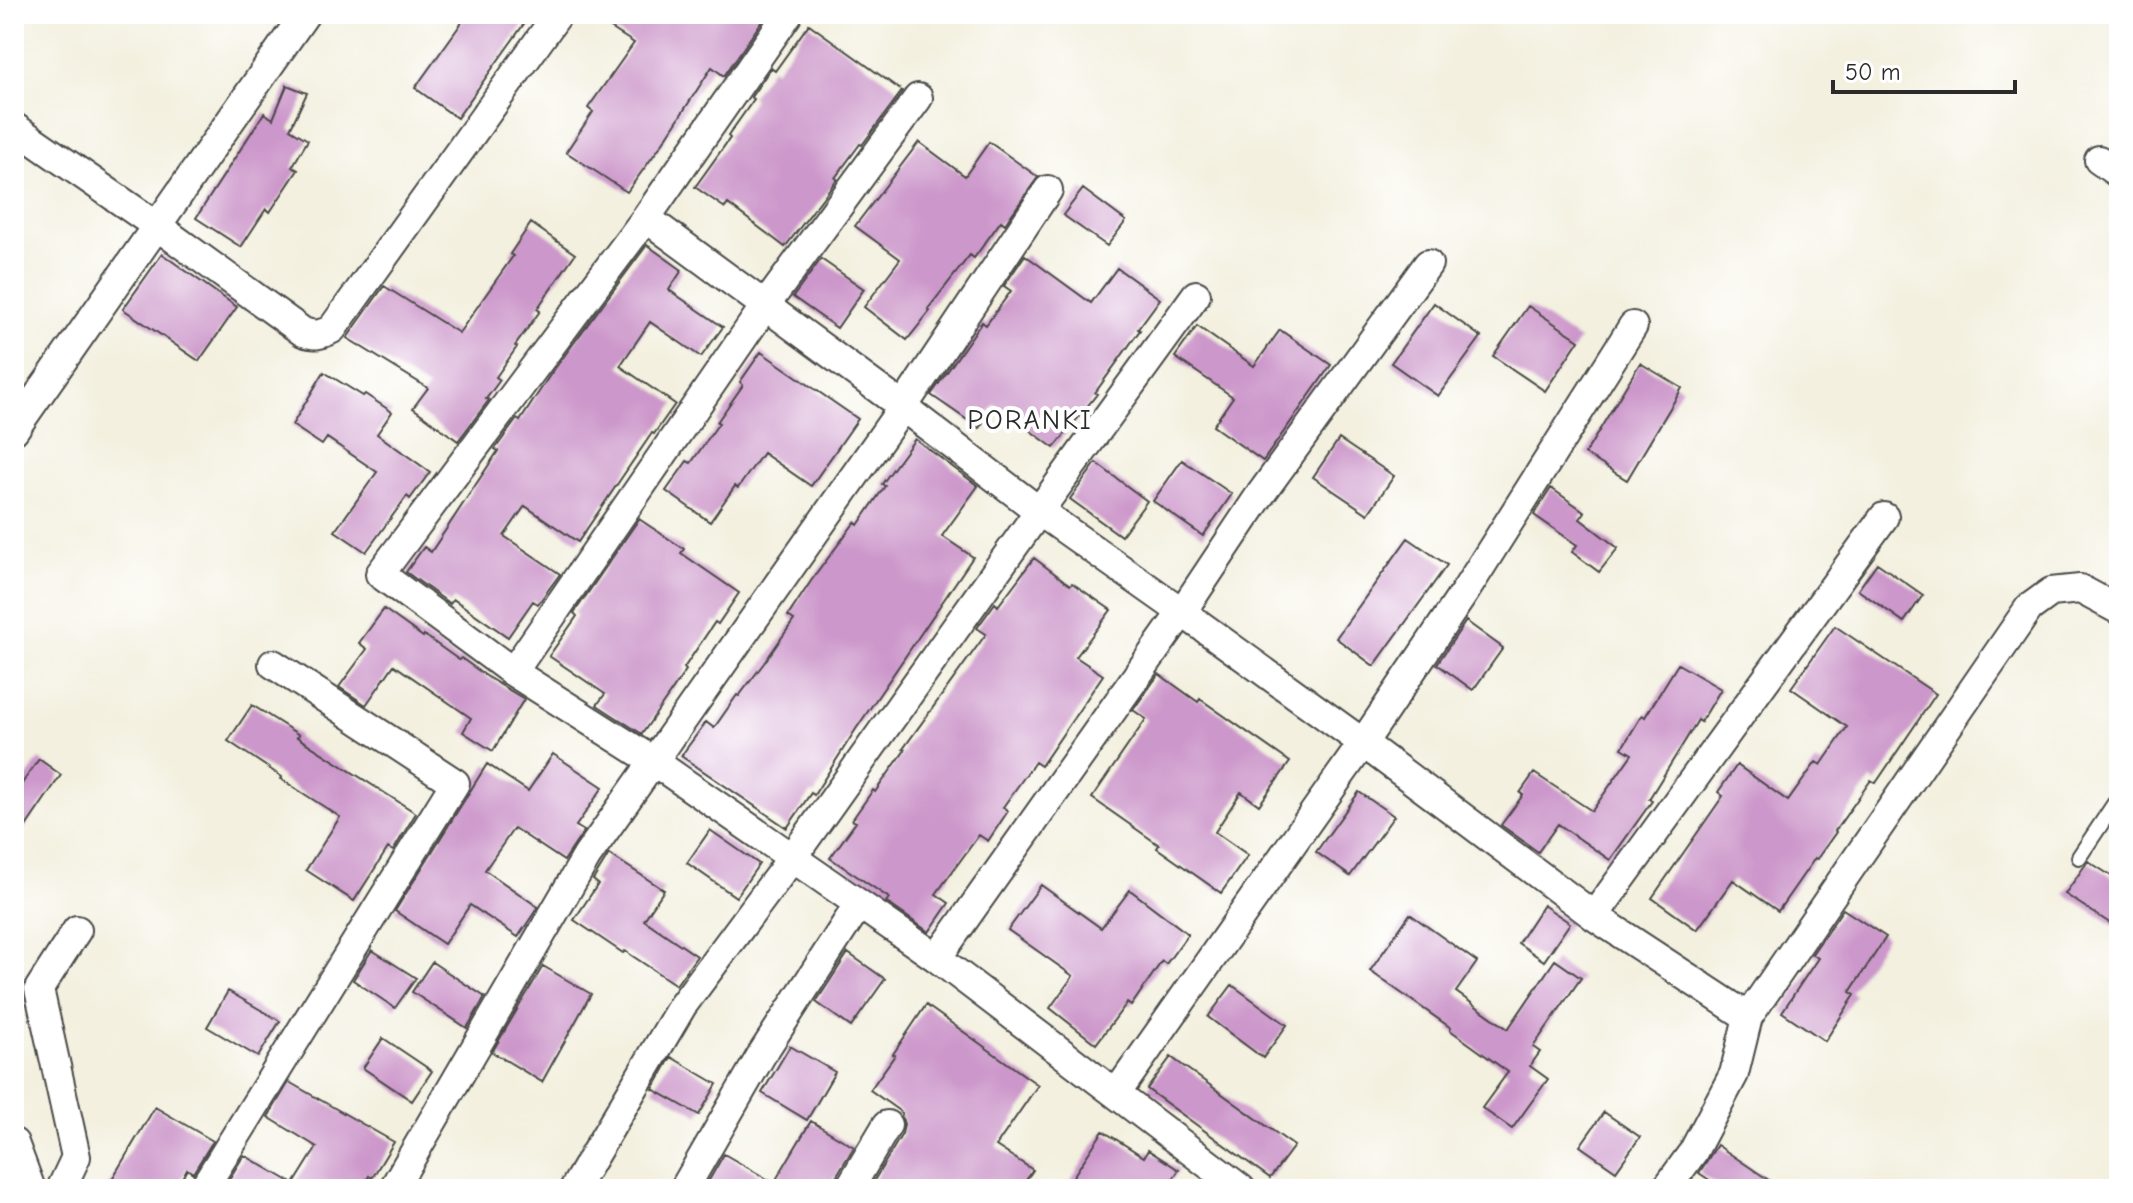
<svg xmlns="http://www.w3.org/2000/svg" width="2133" height="1203" viewBox="0 0 2133 1203" font-family="'Comic Neue',sans-serif">
	<style>
		.building { fill: #cc97ca }
		.lines { fill: none; stroke-linecap: round; stroke-linejoin: round }
		.lane-casing { stroke: #494946; stroke-width: 18 }
		.street-casing { stroke: #494946; stroke-width: 32 }
		.lane { stroke: #fff; stroke-width: 14 }
		.street { stroke: #fff; stroke-width: 28 }
		.labels { text-anchor: middle; dominant-baseline: central; stroke-width: 8; stroke-linejoin: round; paint-order: stroke }
		.quarter-label { font-size: 28px; letter-spacing: 2px; fill: #2b2b2b; stroke: #fff }
	</style>
	<rect width="100%" height="100%" fill="#fff"/>
	<filter id="ink" filterUnits="userSpaceOnUse"><feTurbulence type="fractalNoise" baseFrequency=".0125" numOctaves="2"/><feDisplacementMap in="SourceGraphic" scale="16" xChannelSelector="R" yChannelSelector="G"/><feConvolveMatrix kernelMatrix="1 2 1 2 8 2 1 2 1" color-interpolation-filters="sRGB"/></filter>
	<filter id="wash" filterUnits="userSpaceOnUse"><feTurbulence type="fractalNoise" baseFrequency=".006" numOctaves="4" result="noise"/><feDisplacementMap in="SourceGraphic" scale="32" xChannelSelector="R" yChannelSelector="G"/><feGaussianBlur stdDeviation="1.8" result="paint"/><feColorMatrix in="noise" values="0 0 0 0 0 0 0 0 0 0 0 0 0 0 0 0 0 1.4 0 .05"/><feComposite in="paint" operator="in"/></filter>
	<g filter="url(#wash)">
		<rect width="100%" height="100%" fill="#f3f0df"/>
		<g id="blocks">
			<path class="building" d="M468,14H531L457,118L415,88Z
				M589,14H767L724,76L712,67L662,144L627,192L566,152L593,112L588,108L634,43Z
				M809,24L902,91L862,145L860,144L835,178L837,179L785,247L728,204L725,208L695,187L730,138L728,136L754,99L751,97L771,68L775,71Z
				M287,85L307,93L290,129L308,140L292,167L298,170L270,212L266,209L241,247L196,218L264,113L273,119Z
				M919,142L965,176L989,142L1038,177L1005,224L1001,221L974,258L970,255L928,309L930,311L907,340L864,307L900,259L855,226Z
				M1083,189L1126,221L1107,246L1063,215Z
				M531,223L575,254L537,309L540,311L515,346L517,347L496,377L500,380L486,399L489,400L458,441L413,408L428,388L347,338L384,286L459,333L513,256L510,254Z
				M647,245L682,270L669,290L723,327L701,357L650,322L620,366L675,404L654,434L652,433L578,542L525,506L504,536L560,574L538,604L533,601L508,637L453,599L450,604L406,572L424,547L431,552L498,451L495,449L517,419L520,421L550,375Z
				M162,254L237,307L199,361L123,309Z
				M1025,255L1091,303L1117,268L1160,299L1138,329L1140,330L1095,393L1097,394L1054,448L995,405L979,428L931,395L982,322L986,325L1011,291L1004,286Z
				M821,259L864,289L837,328L793,297Z
				M1434,303L1481,337L1438,396L1391,363Z
				M1528,306L1579,340L1545,391L1493,356Z
				M1197,326L1254,366L1280,330L1331,365L1263,461L1213,426L1233,397L1175,357Z
				M761,352L858,419L811,486L763,453L738,488L735,486L710,522L666,491L687,461L691,463L719,423L717,422L743,385L740,382Z
				M1640,363L1682,388L1627,480L1585,454Z
				M324,372L363,396L365,394L392,412L377,434L430,472L410,499L407,496L366,552L335,531L377,472L327,438L322,445L292,425Z
				M915,439L978,486L942,536L973,557L856,729L814,795L811,793L787,828L681,756L706,722L714,728L737,695L739,696L764,663L794,620L788,616L811,581L855,522L858,525L885,486L882,484Z
				M1339,439L1394,476L1368,514L1313,477Z
				M1182,460L1232,494L1203,536L1153,501Z
				M1096,463L1147,501L1121,536L1070,499Z
				M1551,488L1585,512L1580,519L1618,548L1599,572L1572,552L1577,545L1534,515Z
				M639,519L684,549L681,553L739,593L718,624L715,622L684,668L686,670L642,734L597,705L605,694L549,656L577,616L574,613Z
				M1408,538L1447,565L1374,666L1336,638Z
				M1034,558L1070,585L1072,583L1111,610L1076,657L1103,675L1041,766L1035,762L1003,807L1008,811L988,841L979,835L936,894L949,903L929,932L886,902L889,898L830,858L856,822L852,820L873,790L875,792L905,750L903,749L986,634L977,628L995,603L998,606Z
				M1877,563L1923,595L1904,622L1858,590Z
				M384,609L423,637L424,635L459,660L461,658L489,678L524,699L493,751L463,732L471,718L394,665L366,705L339,687L367,649L359,643Z
				M1466,621L1503,648L1473,690L1437,664Z
				M1835,626L1936,694L1876,783L1871,780L1835,831L1836,832L1817,859L1815,858L1778,911L1733,880L1697,930L1652,898L1723,796L1718,792L1737,765L1788,801L1816,762L1821,765L1847,727L1791,688Z
				M1678,664L1721,689L1701,722L1698,720L1649,799L1652,801L1610,860L1558,824L1538,852L1501,825L1523,795L1520,793L1534,773L1592,811L1632,754L1622,748L1642,715L1645,717Z
				M1159,674L1198,702L1200,699L1290,762L1259,805L1241,792L1215,832L1248,855L1221,893L1157,848L1159,845L1092,798L1146,719L1133,710Z
				M252,705L299,735L297,737L416,813L393,851L388,848L354,901L306,870L340,817L281,779L282,777L228,741Z
				M553,754L603,787L576,826L584,831L564,861L514,828L485,870L538,907L518,937L470,905L444,944L395,911L487,764L528,791Z
				M39,759L61,775L14,844V795Z
				M1359,792L1394,816L1350,876L1316,852Z
				M710,830L759,864L736,897L687,863Z
				M609,854L664,890L644,920L697,956L676,985L625,951L623,953L574,920L598,884L593,880Z
				M2088,861L2119,881V929L2065,894Z
				M1041,885L1101,928L1130,890L1188,934L1166,964L1162,961L1131,1006L1127,1003L1096,1044L1050,1008L1073,976L1008,930Z
				M1543,905L1570,923L1544,961L1518,943Z
				M1843,909L1886,937L1850,992L1855,995L1825,1041L1782,1012L1818,958L1812,954Z
				M1410,914L1477,962L1456,992L1508,1029L1555,960L1581,978L1533,1047L1540,1052L1530,1066L1548,1079L1512,1129L1482,1108L1508,1072L1450,1030L1451,1028L1370,971Z
				M372,950L416,978L395,1008L353,980Z
				M848,953L885,979L851,1027L816,1002Z
				M432,962L485,997L467,1028L412,992Z
				M543,966L591,994L542,1082L492,1052Z
				M1232,985L1287,1025L1263,1058L1208,1017Z
				M228,991L280,1021L258,1057L207,1027Z
				M926,1005L1038,1085L996,1146L1033,1170L1020,1189H869L902,1134L904,1124L901,1115L902,1113L870,1090L895,1055L893,1054Z
				M383,1038L432,1071L412,1101L363,1068Z
				M790,1046L835,1072L807,1120L762,1093Z
				M671,1057L717,1084L699,1115L653,1089Z
				M1171,1057L1294,1146L1270,1178L1147,1089Z
				M289,1082L394,1142L372,1178L369,1176L361,1189H223L244,1155L294,1184L317,1147L268,1117Z
				M155,1107L213,1141L193,1173L187,1169L176,1189H106Z
				M1604,1112L1640,1137L1616,1171L1580,1146Z
				M811,1121L854,1147L834,1180L832,1189H704L724,1154L774,1183Z
				M1103,1131L1144,1157L1148,1150L1179,1170L1166,1189H1065Z
				M1717,1145L1782,1189H1723L1699,1173Z"/>
		</g>
	</g>
	<g filter="url(#ink)">
		<use href="#blocks" fill-opacity="0" stroke="#494946" stroke-width="2"/>
		<g class="lines">
			<g class="lane-casing">
				<path id="lane" d="M2079,857L2119,797"/>
			</g>
			<g class="street-casing">
				<path id="street" d="M788,14L646,218L380,574L513,672L653,761L937,958L1241,1189
					M14,127L157,226L303,332C315,336 321,335 332,329L558,14
					M2099,160L2119,174
					M646,218L903,407L1039,511L1182,612L1258,498L1428,264
					M14,430L305,14
					M513,672L765,306L918,98
					M1594,916L1748,1017L2029,608L2051,592L2080,589L2119,610
					M937,958L1182,612L1363,743L1594,916L1884,517
					M1116,1094L1363,743L1466,590L1633,326
					M14,1143L31,1189
					M61,1189L76,1157L39,989L77,930
					M203,1189L455,783L273,664
					M393,1189L587,856L903,407L1048,190
					M574,1189L682,1006L792,858L1039,511L1196,295
					M684,1189L762,1054L859,904
					M849,1189L887,1125
					M1666,1189L1693,1152L1734,1074L1748,1017"/>
			</g>
			<use href="#lane" class="lane"/>
			<use href="#street" class="street"/>
		</g>
	</g>
	<g class="labels">
		<g class="quarter-label">
			<text x="1030" y="420">PORANKI</text>
		</g>
	</g>
	<rect width="2133" height="1203" fill="none" stroke="#fff" stroke-width="48"/>
	<path d="M1833 80v12h182v-12" fill="none" stroke="#2b2b2b" stroke-width="4"/>
	<text x="1845" y="80" font-size="24" fill="#2b2b2b" stroke="#ffffff" stroke-width="6" paint-order="stroke">50 m</text>
</svg>
